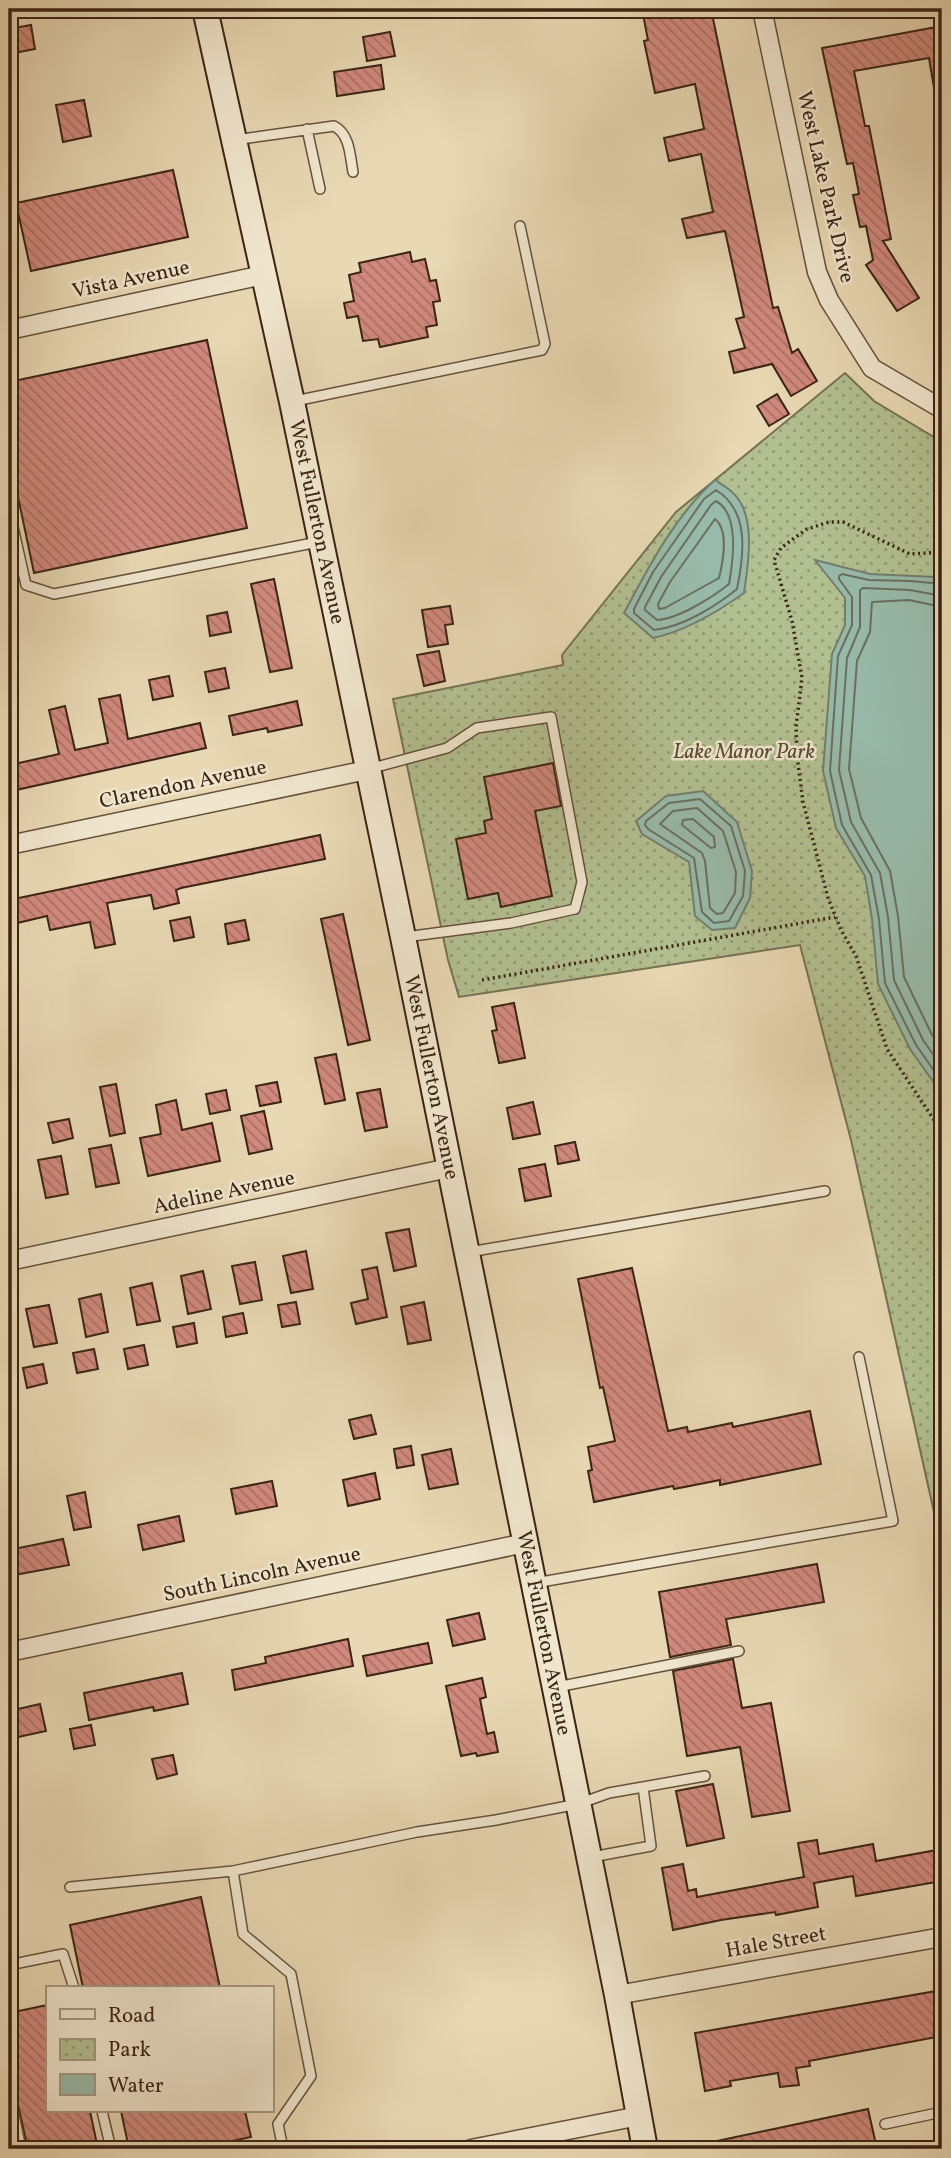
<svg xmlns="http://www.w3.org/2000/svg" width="951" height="2158" viewBox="0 0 951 2158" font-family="Vollkorn,serif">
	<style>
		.park { fill: url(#park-dots); stroke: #767252; stroke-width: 2 }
		.water { fill: #98baaa; stroke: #737e6e; stroke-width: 2 }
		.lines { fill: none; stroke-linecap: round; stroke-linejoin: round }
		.shore { stroke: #6a6f60; stroke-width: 2 }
		.building { fill: url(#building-back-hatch); stroke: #3b2415; stroke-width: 2 }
		.lane-casing { stroke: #66513c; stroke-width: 12 }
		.street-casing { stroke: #66513c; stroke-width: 21 }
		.secondary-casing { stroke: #3b2415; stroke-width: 28 }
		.path { stroke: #3b2415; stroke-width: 3.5; stroke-dasharray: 2 3.5; stroke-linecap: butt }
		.lane { stroke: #f0e6ce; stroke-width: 9 }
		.street { stroke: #f0e6ce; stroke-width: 18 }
		.secondary { stroke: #f0e6ce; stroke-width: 24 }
		.labels { text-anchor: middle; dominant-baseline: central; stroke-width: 5; stroke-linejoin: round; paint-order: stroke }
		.street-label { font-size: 21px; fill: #3b2415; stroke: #f0e6ce }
		.park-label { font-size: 21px; font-style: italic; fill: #594b34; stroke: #f0e6ce }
	</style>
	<defs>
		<pattern id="park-dots" width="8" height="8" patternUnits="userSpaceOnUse" patternTransform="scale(1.75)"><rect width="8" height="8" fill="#b2bf90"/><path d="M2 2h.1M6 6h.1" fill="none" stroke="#929b74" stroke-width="1.8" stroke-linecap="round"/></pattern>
		<pattern id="building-back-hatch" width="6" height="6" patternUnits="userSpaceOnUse" patternTransform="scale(1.75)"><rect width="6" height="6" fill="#d1897d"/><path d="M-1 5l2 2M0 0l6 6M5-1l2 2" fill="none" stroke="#ab7065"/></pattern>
	</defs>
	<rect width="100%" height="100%" fill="#e8d8b3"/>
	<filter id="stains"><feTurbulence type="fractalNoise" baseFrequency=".00286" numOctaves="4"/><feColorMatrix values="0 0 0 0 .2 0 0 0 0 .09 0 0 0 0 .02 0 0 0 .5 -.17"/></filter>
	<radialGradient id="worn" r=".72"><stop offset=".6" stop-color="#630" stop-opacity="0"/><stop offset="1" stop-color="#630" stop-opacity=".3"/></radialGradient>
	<path class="park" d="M845,373L874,401L942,442V1548L851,1140L800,945L459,997L448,960L393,699L563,665L562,655L676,512Z"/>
	<path class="water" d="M715,480C721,484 728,488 733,493C757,515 748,565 744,593C716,613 686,631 653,638L624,613C648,568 676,514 715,480Z
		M815,560L870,574L936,577L942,583V1094L910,1049L878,984L872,919L865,876L836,828L823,771L832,654L845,625V598Z
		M703,791L737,822L752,871L750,898L735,928L712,930L695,916L689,862L642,834L636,821L666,796Z"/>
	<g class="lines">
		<path class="shore" d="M716,490C750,511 744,555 737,589C716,606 683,627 654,630L634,613V609L653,572L704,499Z
			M716,501C740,514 733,561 729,584C713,597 678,619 657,620L645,610V607L661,577L711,505Z
			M715,519C729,530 723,562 719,578L665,608L659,609L658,604L670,582Z
			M942,587L932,583L910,581L869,580L842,574L839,576V579L852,597V625L838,656L830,771L842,825L871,875L879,919L885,983L916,1045L942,1082
			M942,596L910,590L863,588L860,590V627L847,658L839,770L851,822L880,873L888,917L894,980L923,1040L942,1067
			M942,607L909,600L872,602L870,632L857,661L849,769L861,818L890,871L898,916L904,977L932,1035L942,1049
			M700,799L731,826L745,871L743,896L729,921L714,923L702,912L694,858L648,829L645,825L646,821L669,803Z
			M697,808L723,831L736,872L735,893L723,913L717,914L710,908L705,861L702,853L660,824L673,811Z
			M693,819L714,837L715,847L711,848L682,825L683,820Z"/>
	</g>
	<path class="building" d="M642,9H663L665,18L711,9L773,308L778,307L792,353L798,349L817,381L791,396L772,364L734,373L729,352L745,348L736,319L744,317L725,231L687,238L682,219L713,212L701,154L669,161L664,138L704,129L695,84L655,93L644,41L648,40Z
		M31,25L35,49L9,54V29Z
		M942,26V87L934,88L929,58L854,71L865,126H869L891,239L883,241L919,298L897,311L866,265L873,260L866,226L860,227L853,195L859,194L853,163L847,164L822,48Z
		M390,32L395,56L367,61L363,37Z
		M381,65L384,89L337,96L334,72Z
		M84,100L91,136L63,142L56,105Z
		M173,170L188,237L31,271L16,203Z
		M410,252L412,262L425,259L430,281L436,280L440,301L433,302L437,325L426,327L428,337L380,347L378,339L363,341L358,316L347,318L344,303L354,301L349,275L361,272L359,263Z
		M207,340L247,528L34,573L9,454V382Z
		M777,394L789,414L769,426L757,406Z
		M274,579L292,668L270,672L251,584Z
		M450,606L453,624L445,625L448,644L428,647L422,610Z
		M227,612L231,632L210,636L207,616Z
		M439,651L445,681L424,686L417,655Z
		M225,668L229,688L209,692L205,672Z
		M169,676L173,696L153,700L149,680Z
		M120,695L128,739L200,723L206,748L16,790L10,765L59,754L49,710L65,706L75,750L108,743L99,699Z
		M297,701L302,725L268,732L267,728L233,735L229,716Z
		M553,763L561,806L535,811L552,896L501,907L498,893L468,899L456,839L486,833L484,821L492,819L484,777Z
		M320,835L325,859L181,888L176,890L179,903L154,909L151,895L107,903L115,944L95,948L90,922L50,930L47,916L9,925V900Z
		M343,914L370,1040L348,1045L321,919Z
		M190,917L194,937L174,941L170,921Z
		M245,920L249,940L228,944L225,924Z
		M514,1003L525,1058L499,1063L492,1031L497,1030L492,1007Z
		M336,1054L345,1100L325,1104L315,1058Z
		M277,1082L281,1102L260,1106L256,1086Z
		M116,1084L125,1133L110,1136L100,1087Z
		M380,1089L387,1127L365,1131L357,1093Z
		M226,1090L230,1110L210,1114L206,1094Z
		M176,1100L182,1130L212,1123L220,1161L148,1176L140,1138L161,1134L156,1105Z
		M533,1102L540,1134L513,1139L507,1108Z
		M264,1111L272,1149L249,1154L241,1116Z
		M69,1119L73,1138L53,1143L48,1123Z
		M575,1142L579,1160L558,1164L555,1146Z
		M111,1145L119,1183L96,1187L89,1149Z
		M61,1156L68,1194L46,1198L38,1160Z
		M545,1164L551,1196L525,1201L519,1169Z
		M409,1229L416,1266L394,1271L386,1233Z
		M306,1251L313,1289L291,1293L283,1256Z
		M255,1262L262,1300L240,1304L232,1266Z
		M377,1267L387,1317L356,1324L351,1303L368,1299L362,1270Z
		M632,1268L668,1431L687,1427L688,1432L732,1423L733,1427L810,1411L821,1464L720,1485V1480L674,1489L673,1486L594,1502L588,1471L592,1470L588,1447L615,1441L603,1387L600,1388L578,1279Z
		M203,1271L211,1309L188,1314L181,1276Z
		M152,1283L160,1321L137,1325L130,1288Z
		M101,1294L108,1332L86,1337L79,1299Z
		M296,1302L300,1324L282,1327L278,1305Z
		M424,1302L431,1340L408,1344L401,1307Z
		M49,1305L57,1343L34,1347L26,1309Z
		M243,1313L247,1333L226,1337L223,1317Z
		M194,1323L197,1343L177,1347L173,1327Z
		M144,1345L148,1365L128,1369L124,1349Z
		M94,1349L98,1369L77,1373L73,1353Z
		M43,1364L47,1383L27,1388L23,1368Z
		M371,1415L376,1434L354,1439L349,1420Z
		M411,1446L414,1465L397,1468L394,1449Z
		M451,1449L458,1484L429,1489L422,1455Z
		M375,1473L380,1499L348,1506L343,1480Z
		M272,1481L277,1506L236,1514L231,1489Z
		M85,1492L91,1527L74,1530L67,1496Z
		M179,1516L184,1541L143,1550L138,1525Z
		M63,1539L69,1565L9,1576V1550Z
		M817,1564L824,1602L726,1619L731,1645L670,1657L659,1592Z
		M479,1613L485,1639L453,1646L447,1620Z
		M348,1639L353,1666L235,1690L232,1670L266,1663L265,1657Z
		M428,1643L432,1663L367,1676L363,1656Z
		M733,1659L742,1708L771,1703L790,1811L752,1817L740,1747L687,1756L673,1671Z
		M182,1673L188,1704L154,1711L153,1707L89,1720L84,1693Z
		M482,1678L486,1697L480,1699L487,1734L494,1732L498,1752L477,1756L476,1753L461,1756L446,1686Z
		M40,1704L46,1731L9,1739V1711Z
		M91,1725L95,1745L74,1749L70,1729Z
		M173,1755L177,1774L157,1779L152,1759Z
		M713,1784L724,1838L687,1846L676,1791Z
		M817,1840L819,1854L873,1844L876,1861L937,1850L942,1881L856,1896L853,1876L814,1883L818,1907L776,1915L775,1912L721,1920L673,1930L662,1868L683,1864L688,1891L696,1889L697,1897L804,1877L798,1843Z
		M201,1897L220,1988H83L70,1925Z
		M942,1990V2036L809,2061L810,2066L796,2068L799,2085L780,2087L778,2073L730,2081L731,2086L705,2091L695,2033Z
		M47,2005V2111H90L98,2149H28L9,2066V2013Z
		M868,2109L877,2149H713L712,2142Z
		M121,2111H245L251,2137L194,2149H180L179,2146L162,2149H129Z"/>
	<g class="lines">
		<g class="lane-casing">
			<path id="lane" d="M307,129L320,189
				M235,140L334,126C350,134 350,156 353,172
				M295,401L542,350L545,344L520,226
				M9,509L26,585L54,594L318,542
				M369,769L447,748L477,728L551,717L582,882L575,909L511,923L405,937
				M469,1252L825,1191
				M535,1583L893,1521L859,1357
				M557,1687L739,1651
				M643,1787L705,1776
				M233,1871L243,1934L291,1974L311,2076L278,2124L283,2149
				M70,1887L233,1871L417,1832L496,1820L578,1804L609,1793L643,1787L651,1846L592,1857
				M9,1965L63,1954L74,1988
				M9,2091L21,2149
				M102,2111L111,2149
				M885,2124L942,2112"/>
		</g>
		<g class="street-casing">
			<path id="street" d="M762,9L817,272L829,300L872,368L942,409
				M9,330L263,275
				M9,845L367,770
				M9,1261L449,1168
				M9,1652L525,1543
				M617,1995L942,1937
				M471,2149L639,2116"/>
		</g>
		<g class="secondary-casing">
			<g id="secondary">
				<path id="s1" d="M205,9L292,402L403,937L617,1995L645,2149"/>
			</g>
		</g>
		<path class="path" d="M942,552L910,554L843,522H829L807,529L793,539L781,548L774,560L792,621L802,678L796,727L797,756L803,802L828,898L841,930L856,956L887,1049L942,1132
			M482,980L835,917"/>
		<use href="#lane" class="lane"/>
		<use href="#street" class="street"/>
		<use href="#secondary" class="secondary"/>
	</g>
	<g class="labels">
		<g class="street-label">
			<text transform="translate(825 187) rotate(77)">West Lake Park Drive</text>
			<text transform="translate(131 280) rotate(-12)">Vista Avenue</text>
			<text stroke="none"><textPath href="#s1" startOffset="525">West Fullerton Avenue</textPath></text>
			<text transform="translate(183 785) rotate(-12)">Clarendon Avenue</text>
			<text stroke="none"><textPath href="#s1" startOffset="1092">West Fullerton Avenue</textPath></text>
			<text transform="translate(224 1193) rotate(-12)">Adeline Avenue</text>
			<text transform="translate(262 1575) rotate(-12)">South Lincoln Avenue</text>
			<text stroke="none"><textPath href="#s1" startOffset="1659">West Fullerton Avenue</textPath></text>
			<text transform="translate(776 1943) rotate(-10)">Hale Street</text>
		</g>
		<g class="park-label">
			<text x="744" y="752">Lake Manor Park</text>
		</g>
	</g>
	<rect width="951" height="2158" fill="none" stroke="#e8d8b3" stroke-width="35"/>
	<rect x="10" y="10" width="930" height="2137" fill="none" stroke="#3b2415" stroke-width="3.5"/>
	<rect x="18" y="18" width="916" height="2123" fill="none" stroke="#3b2415" stroke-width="2"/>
	<rect x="46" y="1986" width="228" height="126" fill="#f0e6ce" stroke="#a89884" stroke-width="2"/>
	<rect x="60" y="2009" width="35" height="10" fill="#f0e6ce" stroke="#a89884" stroke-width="2"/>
	<text x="108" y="2022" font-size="21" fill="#3b2415">Road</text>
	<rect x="60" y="2039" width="35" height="21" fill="url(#park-dots)" stroke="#a89884" stroke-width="2"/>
	<text x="108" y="2056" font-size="21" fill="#3b2415">Park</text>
	<rect x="60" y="2074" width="35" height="21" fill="#98baaa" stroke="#a89884" stroke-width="2"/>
	<text x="108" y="2092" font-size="21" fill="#3b2415">Water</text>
	<rect width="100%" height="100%" filter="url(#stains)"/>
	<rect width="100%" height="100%" fill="url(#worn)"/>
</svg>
